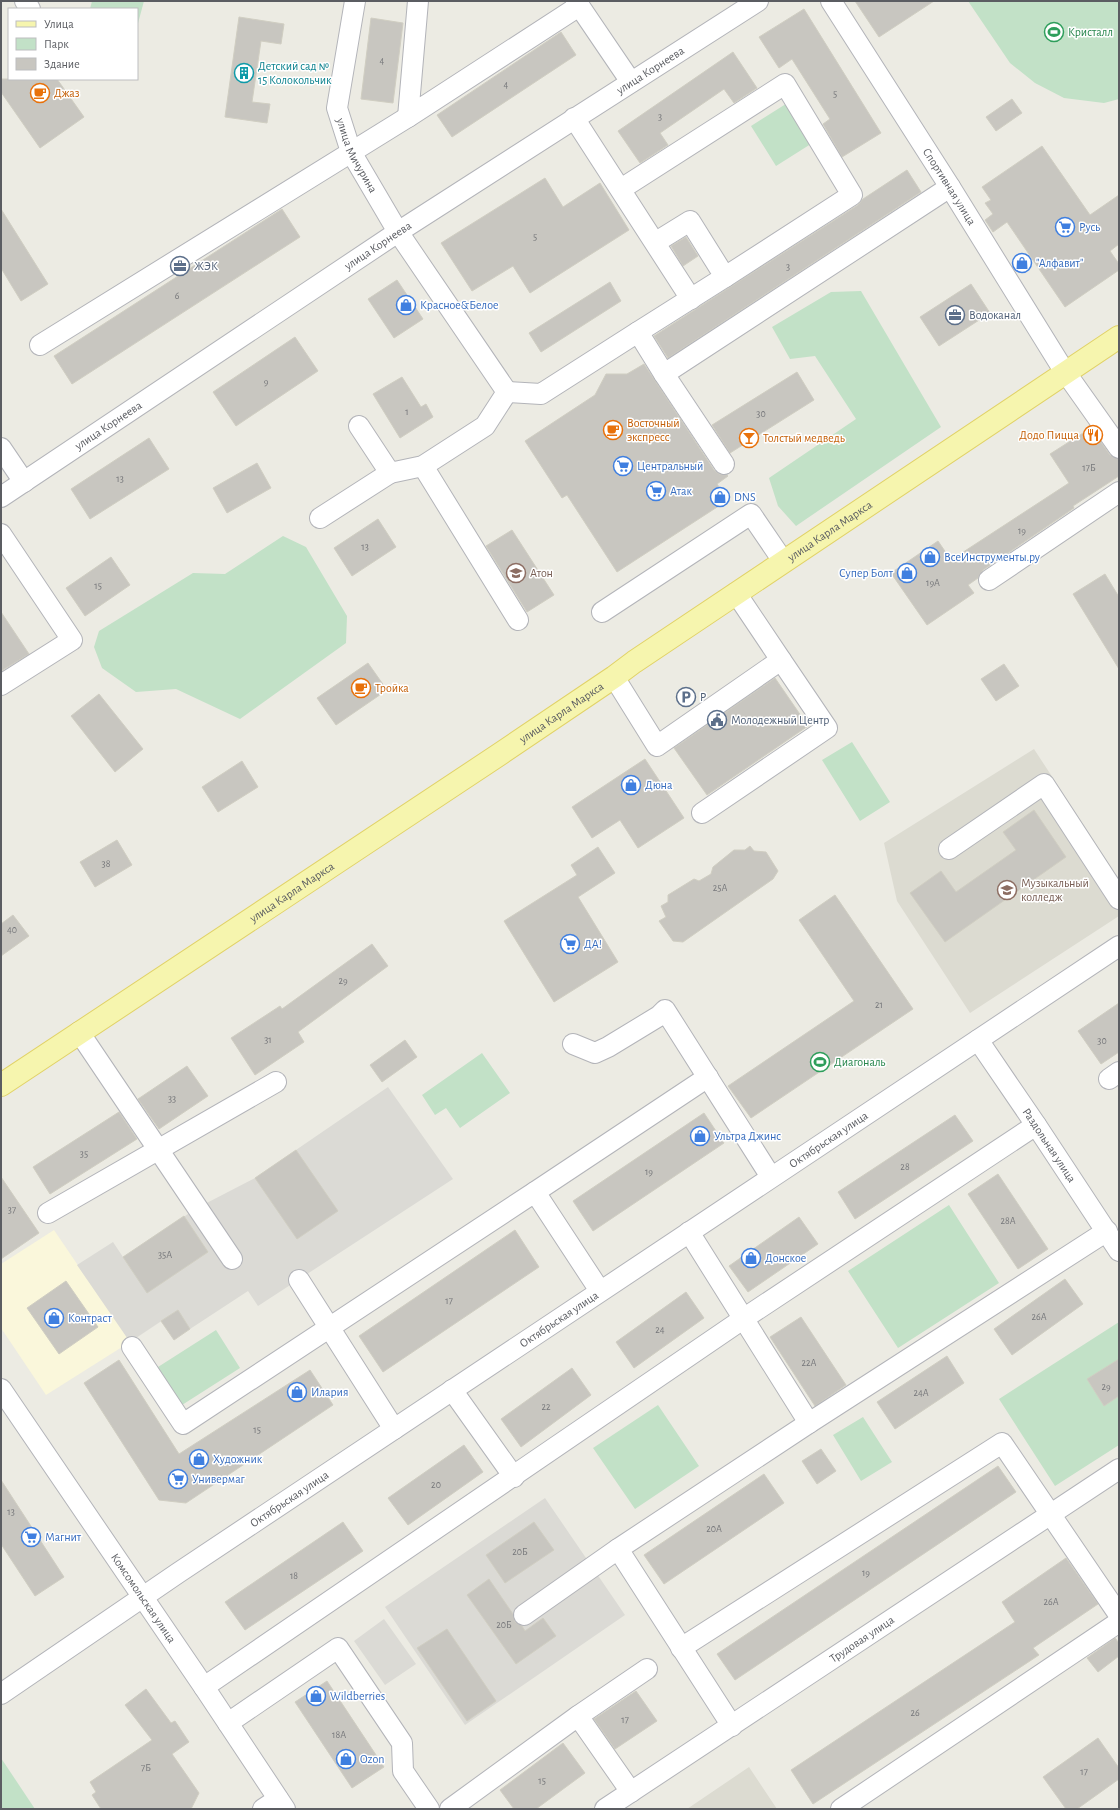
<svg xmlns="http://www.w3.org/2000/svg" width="1120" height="1810" viewBox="0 0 1120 1810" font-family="'Alegreya Sans',sans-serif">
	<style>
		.commercial { fill: #faf7db }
		.industrial { fill: #dbdad5 }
		.education { fill: #dcdbd1 }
		.green { fill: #c2e1c7 }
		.building { fill: #c8c6c0; stroke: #d0cec2 }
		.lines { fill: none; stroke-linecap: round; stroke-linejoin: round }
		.minor-casing { stroke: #b3b4b9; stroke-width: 22 }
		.major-casing { stroke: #e1d267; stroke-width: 24 }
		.minor { stroke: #fff; stroke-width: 20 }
		.major { stroke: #f6f5ae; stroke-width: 22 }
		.labels { text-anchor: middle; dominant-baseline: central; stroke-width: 3; stroke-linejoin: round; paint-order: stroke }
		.number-label { font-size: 10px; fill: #76777a }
		.leisure-label { font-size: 12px; fill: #27864d; stroke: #fff; text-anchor: start }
		.culture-label { font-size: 12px; fill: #0d838f; stroke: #fff; text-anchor: start }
		.street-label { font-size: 12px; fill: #5b5d62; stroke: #fff }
		.food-label { font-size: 12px; fill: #c56008; stroke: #fff; text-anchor: start }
		.shop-label { font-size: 12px; fill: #366cbe; stroke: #fff; text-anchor: start }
		.service-label { font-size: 12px; fill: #4e5e75; stroke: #fff; text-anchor: start }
		.education-label { font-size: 12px; fill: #785e54; stroke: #fff; text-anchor: start }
	</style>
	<rect width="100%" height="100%" fill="#ecebe3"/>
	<path class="commercial" d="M54,1230L130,1342L46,1395L1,1328V1264Z"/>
	<path class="industrial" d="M388,1087L453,1179L258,1306L248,1291L190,1329L178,1310L130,1342L77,1265L113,1242L123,1257L197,1208L255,1178Z
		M545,1498L625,1615L465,1725L385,1607Z
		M384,1619L416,1664L385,1685L354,1641Z"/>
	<path class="education" d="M1034,749L1119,879V916L970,1013L897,901L884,843Z
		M749,1767L777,1809H687Z"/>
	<path class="green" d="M92,1H144L137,27V9H90Z
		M968,1H1119V99L1104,103L1064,98L1035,83L1010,63Z
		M789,102L814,142L776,166L751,126Z
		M861,291L941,427L796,526L778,506L769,478L856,419L815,356L790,359L772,327L831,292Z
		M283,536L306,547L347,616L346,643L240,719L176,689L136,692L102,668L94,647L99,631L193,573L225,574Z
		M852,742L890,802L860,821L822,760Z
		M482,1053L510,1093L460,1128L446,1108L435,1115L422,1095Z
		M949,1205L999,1283L898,1348L848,1271Z
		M1119,1322V1445L1055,1486L999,1399Z
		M216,1330L240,1368L182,1405L158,1367Z
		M658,1405L699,1466L635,1509L593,1448Z
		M863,1417L892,1462L861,1481L833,1435Z
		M1,1758L35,1809H1Z"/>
	<path class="building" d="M855,1H934L879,37Z
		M804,9L881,133L842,157L823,124L830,119L792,59L779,68L759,37Z
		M239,17L284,24L281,44L261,41L252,102L270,104L267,123L225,117Z
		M371,18L403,23L393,103L361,99Z
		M561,32L576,55L452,137L437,115Z
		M733,52L757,88L734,103L724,89L660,133L668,145L640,163L618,131Z
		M1,79H57L84,117L40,148L1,92Z
		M1012,99L1022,113L996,131L986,117Z
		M1042,146L1090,215L1119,195V244L1110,251L1119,264V270L1065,307L1007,222L993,232L985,220L993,214L985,203L991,200L982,187Z
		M907,170L921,192L668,358L654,336L858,205L863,199Z
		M545,178L563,207L600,183L629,230L530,293L513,266L472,291L441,243Z
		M1,209L48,284L21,301L1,268Z
		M282,209L300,237L72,384L54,356Z
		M686,237L698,256L683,266L671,246Z
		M397,280L423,319L394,338L368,299Z
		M610,282L621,301L541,352L529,333Z
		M971,284L990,313L939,346L920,317Z
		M295,337L318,371L236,426L213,392Z
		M644,364L714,470L719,474L727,475L728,476L717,484L728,500L617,572L567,495L562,498L525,441L595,395L606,374H627Z
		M797,372L814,400L730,453L712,425Z
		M402,377L421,407L426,404L433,417L400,438L373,394Z
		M1091,428L1110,455L1119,459V476L1073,506L1074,508L983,570L978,578L968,585L974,593L927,625L891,573L938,541L951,560L1069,483L1050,454Z
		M149,438L169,469L90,519L71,489Z
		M257,463L271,488L227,513L213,488Z
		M378,519L396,547L352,576L334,548Z
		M512,530L554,595L527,612L486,546Z
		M111,557L130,585L85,616L66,588Z
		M1105,574L1119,597V669L1073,594Z
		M1,612L29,654L1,671Z
		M368,663L387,690L336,725L317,698Z
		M1004,664L1019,686L996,701L981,679Z
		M775,678L808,726L707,795L674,748Z
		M99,694L143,749L115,772L71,716Z
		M645,759L684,818L638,848L620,820L592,838L572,807Z
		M242,761L258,787L218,812L202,787Z
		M1034,810L1066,857L945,942L910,893L941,871L956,892L1016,850L1003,832Z
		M117,840L132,865L95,887L80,862Z
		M750,846L754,851L766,852L778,871L773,879L683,942L673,941L659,921L666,917L661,906L668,902V895L694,879L699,881L711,874L713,867L734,850H745Z
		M598,847L615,873L578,897L618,962L554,1002L504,921L577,875L571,865Z
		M835,895L913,1009L751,1118L728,1086L854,1001L799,920Z
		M13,915L29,936L1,956V924Z
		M372,944L388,966L298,1032L304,1042L255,1075L231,1038L280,1006L282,1009Z
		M1119,1003V1052L1101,1064L1078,1031Z
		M405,1040L417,1057L382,1082L370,1065Z
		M187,1066L208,1096L159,1129L138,1099Z
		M119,1112L137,1139L50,1194L33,1167Z
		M704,1113L724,1143L593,1231L573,1201Z
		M955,1115L973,1141L855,1219L838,1192Z
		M296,1150L338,1211L297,1239L255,1178Z
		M998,1174L1048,1249L1018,1269L968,1194Z
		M1,1177L39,1233L1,1259Z
		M184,1216L208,1252L147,1293L123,1257Z
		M799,1217L818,1244L748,1292L729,1266Z
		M515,1230L539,1267L383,1372L359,1336Z
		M1065,1279L1083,1304L1012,1355L994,1329Z
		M66,1281L98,1327L59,1354L27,1308Z
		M686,1292L704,1318L634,1368L616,1342Z
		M178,1310L190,1329L174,1340L161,1321Z
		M801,1317L846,1385L815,1406L770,1337Z
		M947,1356L964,1383L895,1429L877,1402Z
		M1119,1359V1396L1104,1406L1087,1379Z
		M119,1360L179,1454L310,1370L333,1405L186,1503L159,1500L84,1383Z
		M572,1368L591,1395L521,1447L501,1419Z
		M464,1445L483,1472L408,1525L388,1498Z
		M821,1449L836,1471L817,1484L802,1461Z
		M998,1466L1016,1492L735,1680L717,1654Z
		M764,1474L784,1503L664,1584L644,1555Z
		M1,1480L64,1577L35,1596L1,1544Z
		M343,1522L363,1551L245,1630L225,1602Z
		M534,1522L554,1550L505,1583L486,1555Z
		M1066,1558L1098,1604L1033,1648L1039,1655L813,1804L791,1770L1015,1622L1002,1602Z
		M489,1579L513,1614L515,1622L522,1626L525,1631L543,1618L556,1636L516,1664L467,1595Z
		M447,1629L496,1701L467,1721L417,1648Z
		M1115,1638L1119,1643V1656L1098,1672L1087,1658Z
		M327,1681L384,1767L352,1788L295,1702Z
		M146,1689L171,1723L175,1721L189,1742L172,1754L199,1793L191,1809H101L92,1795L96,1792L90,1782L152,1740L125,1705Z
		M636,1691L657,1721L615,1749L594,1719Z
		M1098,1738L1119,1768V1779L1077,1809H1066L1043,1777Z
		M563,1743L585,1773L536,1809H514L500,1790Z"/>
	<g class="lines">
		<g class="minor-casing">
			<g id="minor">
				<path d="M25,1L30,9"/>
				<path id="s1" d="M355,1L337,108L351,152L398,232L507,392L485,426L423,466L390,473L359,426"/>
				<path d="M418,1L408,117L579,6"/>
				<path d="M576,1L631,82"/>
				<path id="s2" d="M831,1L950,187L1061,366L1119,448"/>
				<path d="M574,118L691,299"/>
				<path d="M621,189L785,84L852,195L725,277"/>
				<path d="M638,332L725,277L690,221L656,242"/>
				<path d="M40,345L408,117"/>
				<path d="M664,374L724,464"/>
				<path d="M507,392L541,394L638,332L664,374L950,187"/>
				<path d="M1,448L24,482"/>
				<path d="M423,466L518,620"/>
				<path id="s3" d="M1,497L398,232L758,1"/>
				<path d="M320,518L390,473"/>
				<path d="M1,534L72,640L1,685"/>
				<path d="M989,580L1119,492"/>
				<path d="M602,612L751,514L783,561"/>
				<path d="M614,677L657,746L781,660L736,593"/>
				<path d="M702,813L827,728L781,660"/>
				<path d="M949,849L1044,784L1119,899"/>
				<path d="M79,1032L232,1259"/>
				<path id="s4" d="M978,1040L1036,1125L1119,1251"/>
				<path d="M573,1044L595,1053L608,1047L659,1016L665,1010L771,1177"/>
				<path d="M1109,1079L1119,1072"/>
				<path d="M535,1192L708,1077"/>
				<path d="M48,1213L276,1082"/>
				<path d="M689,1232L809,1423"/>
				<path d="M299,1280L394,1429"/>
				<path d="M132,1347L183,1424L535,1192L600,1291"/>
				<path id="s5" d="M1,1389L204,1687L285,1809"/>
				<path d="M452,1390L514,1477"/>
				<path d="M524,1615L618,1549"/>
				<path d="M681,1648L1002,1443L1119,1615"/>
				<path d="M204,1687L743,1319L1036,1125"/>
				<path id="s6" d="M1,1694L178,1573L1119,946"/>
				<path d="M578,1716L647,1669"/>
				<path d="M228,1723L338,1648L402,1743L403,1771L429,1809"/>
				<path d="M732,1726L618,1549L809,1423L1107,1231"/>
				<path d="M263,1809L278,1799"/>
				<path d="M450,1809L578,1716L631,1792"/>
				<path id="s7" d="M605,1809L1119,1469"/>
				<path d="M841,1809L1119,1622"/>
			</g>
		</g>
		<g class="major-casing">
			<g id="major">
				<path id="s8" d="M1,1085L500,754L614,677L634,662L1119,337"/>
			</g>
		</g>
		<use href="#minor" class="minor"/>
		<use href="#major" class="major"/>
	</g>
	<defs>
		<g id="stadium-ring" transform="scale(1)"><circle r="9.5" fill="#fff" stroke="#2e9e5b" stroke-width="1.5"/><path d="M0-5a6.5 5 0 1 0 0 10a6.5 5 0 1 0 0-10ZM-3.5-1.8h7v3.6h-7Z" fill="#2e9e5b"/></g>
		<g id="building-ring" transform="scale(1)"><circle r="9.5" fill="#fff" stroke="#0f9aa8" stroke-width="1.5"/><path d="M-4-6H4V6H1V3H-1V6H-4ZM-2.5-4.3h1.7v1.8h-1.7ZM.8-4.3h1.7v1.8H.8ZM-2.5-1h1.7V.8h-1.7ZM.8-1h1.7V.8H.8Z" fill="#0f9aa8"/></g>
		<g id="cafe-ring" transform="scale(1)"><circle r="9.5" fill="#fff" stroke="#e8710a" stroke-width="1.5"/><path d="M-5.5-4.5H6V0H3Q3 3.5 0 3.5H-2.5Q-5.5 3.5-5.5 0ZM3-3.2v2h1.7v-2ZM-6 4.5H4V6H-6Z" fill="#e8710a"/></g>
		<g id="supermarket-ring" transform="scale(1)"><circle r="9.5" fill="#fff" stroke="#3f7fe0" stroke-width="1.5"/><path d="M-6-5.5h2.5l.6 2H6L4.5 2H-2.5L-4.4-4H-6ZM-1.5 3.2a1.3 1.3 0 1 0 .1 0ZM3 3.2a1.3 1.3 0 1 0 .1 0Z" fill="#3f7fe0"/></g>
		<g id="shop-ring" transform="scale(1)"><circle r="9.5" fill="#fff" stroke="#3f7fe0" stroke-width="1.5"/><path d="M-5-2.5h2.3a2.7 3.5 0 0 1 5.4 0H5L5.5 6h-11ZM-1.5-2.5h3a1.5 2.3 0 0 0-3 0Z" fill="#3f7fe0"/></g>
		<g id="office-ring" transform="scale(1)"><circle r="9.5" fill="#fff" stroke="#5c6f8a" stroke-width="1.5"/><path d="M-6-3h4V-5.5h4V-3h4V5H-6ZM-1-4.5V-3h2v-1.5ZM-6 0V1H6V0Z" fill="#5c6f8a"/></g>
		<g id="restaurant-ring" transform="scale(1)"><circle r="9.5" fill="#fff" stroke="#e8710a" stroke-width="1.5"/><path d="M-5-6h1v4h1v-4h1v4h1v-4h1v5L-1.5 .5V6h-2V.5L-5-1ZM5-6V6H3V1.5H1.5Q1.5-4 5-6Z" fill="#e8710a"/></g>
		<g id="bar-ring" transform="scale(1)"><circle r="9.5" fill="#fff" stroke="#e8710a" stroke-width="1.5"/><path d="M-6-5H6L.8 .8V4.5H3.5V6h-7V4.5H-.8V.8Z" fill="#e8710a"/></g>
		<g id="school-ring" transform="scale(1)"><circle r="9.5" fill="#fff" stroke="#8d6e63" stroke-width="1.5"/><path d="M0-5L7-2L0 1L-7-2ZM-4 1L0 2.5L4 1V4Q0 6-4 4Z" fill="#8d6e63"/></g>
		<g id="parking-ring" transform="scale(1)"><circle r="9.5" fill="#fff" stroke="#5c6f8a" stroke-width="1.5"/><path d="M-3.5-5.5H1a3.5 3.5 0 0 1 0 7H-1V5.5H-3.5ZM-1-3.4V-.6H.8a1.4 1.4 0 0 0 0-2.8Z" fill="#5c6f8a"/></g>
		<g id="civic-ring" transform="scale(1)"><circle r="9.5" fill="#fff" stroke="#5c6f8a" stroke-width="1.5"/><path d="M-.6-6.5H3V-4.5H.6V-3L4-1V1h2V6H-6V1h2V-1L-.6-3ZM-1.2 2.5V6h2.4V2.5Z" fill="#5c6f8a"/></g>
		<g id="university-ring" transform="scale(1)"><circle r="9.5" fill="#fff" stroke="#8d6e63" stroke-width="1.5"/><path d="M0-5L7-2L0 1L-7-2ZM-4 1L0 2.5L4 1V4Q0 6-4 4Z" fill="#8d6e63"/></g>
	</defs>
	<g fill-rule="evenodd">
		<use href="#stadium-ring" x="1054" y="32"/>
		<use href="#building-ring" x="244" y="73"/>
		<use href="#cafe-ring" x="40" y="93"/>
		<use href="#supermarket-ring" x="1065" y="227"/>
		<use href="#shop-ring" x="1022" y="263"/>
		<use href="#office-ring" x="180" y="266"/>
		<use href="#shop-ring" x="406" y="305"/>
		<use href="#office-ring" x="955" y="315"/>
		<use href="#cafe-ring" x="613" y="430"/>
		<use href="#restaurant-ring" x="1093" y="435"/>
		<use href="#bar-ring" x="749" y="438"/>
		<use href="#supermarket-ring" x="623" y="466"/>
		<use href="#supermarket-ring" x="656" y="491"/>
		<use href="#shop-ring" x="720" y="497"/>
		<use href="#shop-ring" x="930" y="557"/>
		<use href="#school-ring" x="516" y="573"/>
		<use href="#shop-ring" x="907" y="573"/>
		<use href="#cafe-ring" x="361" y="688"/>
		<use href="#parking-ring" x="686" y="697"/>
		<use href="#civic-ring" x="717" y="720"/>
		<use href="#shop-ring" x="631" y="785"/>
		<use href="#university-ring" x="1007" y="890"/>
		<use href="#supermarket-ring" x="570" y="944"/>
		<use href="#stadium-ring" x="820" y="1062"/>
		<use href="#shop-ring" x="700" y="1136"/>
		<use href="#shop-ring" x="751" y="1258"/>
		<use href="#shop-ring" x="54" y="1318"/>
		<use href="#shop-ring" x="297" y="1392"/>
		<use href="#shop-ring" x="199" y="1459"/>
		<use href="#supermarket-ring" x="178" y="1479"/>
		<use href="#supermarket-ring" x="31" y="1537"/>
		<use href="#shop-ring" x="316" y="1696"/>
		<use href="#shop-ring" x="346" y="1759"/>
	</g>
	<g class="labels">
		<g class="number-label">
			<text x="382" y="61">4</text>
			<text x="506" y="85">4</text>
			<text x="835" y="94">5</text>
			<text x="660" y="117">3</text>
			<text x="535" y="237">5</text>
			<text x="788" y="267">3</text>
			<text x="177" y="296">6</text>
			<text x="266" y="382">9</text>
			<text x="407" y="412">1</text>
			<text x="761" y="414">30</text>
			<text x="1089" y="468">17Б</text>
			<text x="120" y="479">13</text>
			<text x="1022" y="531">19</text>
			<text x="365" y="547">13</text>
			<text x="933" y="583">19А</text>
			<text x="98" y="586">15</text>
			<text x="106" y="864">38</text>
			<text x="720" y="888">25А</text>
			<text x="12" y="930">40</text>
			<text x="343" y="981">29</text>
			<text x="879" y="1005">21</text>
			<text x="268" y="1040">31</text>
			<text x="1102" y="1041">30</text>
			<text x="172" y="1099">33</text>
			<text x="84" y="1154">35</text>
			<text x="905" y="1167">28</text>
			<text x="649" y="1172">19</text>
			<text x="12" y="1210">37</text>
			<text x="1008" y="1221">28А</text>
			<text x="165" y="1255">35А</text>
			<text x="449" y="1301">17</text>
			<text x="1039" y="1317">26А</text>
			<text x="660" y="1330">24</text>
			<text x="809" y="1363">22А</text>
			<text x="1106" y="1387">29</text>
			<text x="921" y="1393">24А</text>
			<text x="546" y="1407">22</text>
			<text x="257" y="1430">15</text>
			<text x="436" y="1485">20</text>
			<text x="11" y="1512">13</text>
			<text x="714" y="1529">20А</text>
			<text x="520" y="1552">20Б</text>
			<text x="866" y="1573">19</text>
			<text x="294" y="1576">18</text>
			<text x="1051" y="1602">26А</text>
			<text x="504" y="1625">20Б</text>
			<text x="915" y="1713">26</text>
			<text x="625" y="1720">17</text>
			<text x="339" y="1735">18А</text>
			<text x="146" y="1768">7Б</text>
			<text x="1084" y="1772">17</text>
			<text x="542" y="1781">15</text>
		</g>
		<g class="leisure-label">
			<text x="1068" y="32">Кристалл</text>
			<text x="834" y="1062">Диагональ</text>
		</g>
		<g class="culture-label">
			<text x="258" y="66">Детский сад №<tspan x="258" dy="14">15 Колокольчик</tspan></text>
		</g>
		<g class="street-label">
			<text stroke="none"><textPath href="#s3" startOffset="777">улица Корнеева</textPath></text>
			<text stroke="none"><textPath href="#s1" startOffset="160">улица Мичурина</textPath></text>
			<text stroke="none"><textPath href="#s2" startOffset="220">Спортивная улица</textPath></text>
			<text stroke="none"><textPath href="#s3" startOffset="453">улица Корнеева</textPath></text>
			<text stroke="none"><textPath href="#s3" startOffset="129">улица Корнеева</textPath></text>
			<text stroke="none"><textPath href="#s8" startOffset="997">улица Карла Маркса</textPath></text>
			<text stroke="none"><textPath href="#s8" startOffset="673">улица Карла Маркса</textPath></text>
			<text stroke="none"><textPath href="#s8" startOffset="349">улица Карла Маркса</textPath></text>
			<text stroke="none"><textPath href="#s6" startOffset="996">Октябрьская улица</textPath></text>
			<text stroke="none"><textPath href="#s4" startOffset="127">Раздольная улица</textPath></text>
			<text stroke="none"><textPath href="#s6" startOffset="672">Октябрьская улица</textPath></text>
			<text stroke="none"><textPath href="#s6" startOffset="348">Октябрьская улица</textPath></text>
			<text stroke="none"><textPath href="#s5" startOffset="253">Комсомольская улица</textPath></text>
			<text stroke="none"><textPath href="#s7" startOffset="308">Трудовая улица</textPath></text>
		</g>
		<g class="food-label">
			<text x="54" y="93">Джаз</text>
			<text x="627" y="423">Восточный<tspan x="627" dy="14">экспресс</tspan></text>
			<text x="1079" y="435" text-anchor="end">Додо Пицца</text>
			<text x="763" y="438">Толстый медведь</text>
			<text x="375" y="688">Тройка</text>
		</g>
		<g class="shop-label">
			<text x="1079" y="227">Русь</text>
			<text x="1036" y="263">"Алфавит"</text>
			<text x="420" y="305">Красное&amp;Белое</text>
			<text x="637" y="466">Центральный</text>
			<text x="670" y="491">Атак</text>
			<text x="734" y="497">DNS</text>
			<text x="944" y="557">ВсеИнструменты.ру</text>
			<text x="893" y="573" text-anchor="end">Супер Болт</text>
			<text x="645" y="785">Дюна</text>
			<text x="584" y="944">ДА!</text>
			<text x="714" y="1136">Ультра Джинс</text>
			<text x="765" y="1258">Донское</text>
			<text x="68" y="1318">Контраст</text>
			<text x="311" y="1392">Илария</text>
			<text x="213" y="1459">Художник</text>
			<text x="192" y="1479">Универмаг</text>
			<text x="45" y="1537">Магнит</text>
			<text x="330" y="1696">Wildberries</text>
			<text x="360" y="1759">Ozon</text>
		</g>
		<g class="service-label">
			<text x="194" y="266">ЖЭК</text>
			<text x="969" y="315">Водоканал</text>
			<text x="700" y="697">P</text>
			<text x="731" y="720">Молодежный Центр</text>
		</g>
		<g class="education-label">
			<text x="530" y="573">Атон</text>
			<text x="1021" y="883">Музыкальный<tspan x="1021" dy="14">колледж</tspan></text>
		</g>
	</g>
	<rect width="1120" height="1810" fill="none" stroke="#5b5d62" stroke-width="4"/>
	<rect x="8" y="8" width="130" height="72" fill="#ffffff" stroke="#bdbec0"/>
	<rect x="16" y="21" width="20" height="6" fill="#f6f5ae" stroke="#bdbec0"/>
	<text x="44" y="28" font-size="12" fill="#5b5d62">Улица</text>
	<rect x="16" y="38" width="20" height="12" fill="#c2e1c7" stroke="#bdbec0"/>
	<text x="44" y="48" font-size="12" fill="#5b5d62">Парк</text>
	<rect x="16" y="58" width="20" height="12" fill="#c8c6c0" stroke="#bdbec0"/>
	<text x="44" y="68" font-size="12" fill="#5b5d62">Здание</text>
</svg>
